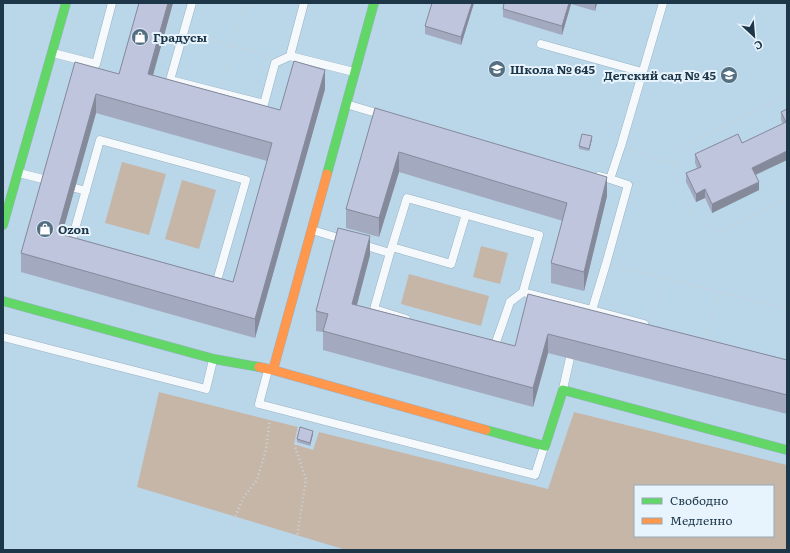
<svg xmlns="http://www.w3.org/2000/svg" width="790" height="553" viewBox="0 0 790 553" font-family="Literata,serif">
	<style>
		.green { fill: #c6b6a8; fill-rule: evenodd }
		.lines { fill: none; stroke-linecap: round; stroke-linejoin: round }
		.lane-casing { stroke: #99b2c3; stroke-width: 9 }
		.fast-casing { stroke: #99b2c3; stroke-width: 10 }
		.slow-casing { stroke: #99b2c3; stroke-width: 10 }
		.path { stroke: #cbd4db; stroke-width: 2.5; stroke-dasharray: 1 3; stroke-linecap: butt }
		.lane { stroke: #f5f9fc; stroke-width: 8 }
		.fast { stroke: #63d668; stroke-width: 9 }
		.slow { stroke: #ff974d; stroke-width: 9 }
		.wall { fill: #a3a9be; fill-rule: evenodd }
		.shaded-wall { fill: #858a9b }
		.building { fill: #bec5dd; stroke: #858a9b; fill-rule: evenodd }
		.labels { text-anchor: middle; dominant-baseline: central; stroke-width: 4; stroke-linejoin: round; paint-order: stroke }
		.poi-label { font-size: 12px; font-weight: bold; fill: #1d3749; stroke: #e8f4fd; text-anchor: start }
	</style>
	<rect width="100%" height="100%" fill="#bad6e9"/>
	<path class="green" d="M122,162L166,174L149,235L105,223Z
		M182,180L216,190L199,249L165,239Z
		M481,246L508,253L500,284L473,277Z
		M409,274L489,296L481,326L401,304Z
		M159,392L298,427L294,444L313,450L319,432L548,489L574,412L787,465V550H346L137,487ZM635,486H773V536H635Z"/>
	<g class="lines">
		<g class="lane-casing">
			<path id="lane" d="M192,3L170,80L264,104L275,63L290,56
				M304,3L290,56L354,72
				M541,44L642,72
				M53,53L96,64L112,3
				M346,104L383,115
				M100,140L246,180L216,284L71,243Z
				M19,173L47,180
				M599,176L610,179L621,146L663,3
				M610,179L628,185L606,264L592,310L644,324
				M75,188L86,191
				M312,230L345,240
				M360,244L390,253L407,198L539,235L523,292L592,310
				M392,247L451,264L466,214
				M390,253L374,309L406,319
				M3,337L206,389L213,360
				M490,344L495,345L510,302L523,292
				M268,370L259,404L535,475L544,447
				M563,389L570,358"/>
		</g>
		<g class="fast-casing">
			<path id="fast" d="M327,174L374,3
				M3,225L66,3
				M3,301L214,359L259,367
				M486,430L545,446L563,390L787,450"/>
		</g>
		<g class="slow-casing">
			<path id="slow" d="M259,367L273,370L486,430
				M273,370L327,174"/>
		</g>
		<path class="path" d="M239,3L247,7L256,3
			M194,34L268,56
			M222,82L244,5
			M787,96L678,148L674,173L695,222L721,232L787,199
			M630,149L662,160L676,163
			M615,266L787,309
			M652,319L663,279
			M705,340L720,293
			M579,377L582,362
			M229,535L233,522L243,498L257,480L266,450L270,417
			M295,550L306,479L295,447L299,425"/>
		<use href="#lane" class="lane"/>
		<use href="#fast" class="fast"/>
		<use href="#slow" class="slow"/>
	</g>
	<path class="wall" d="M139,3H173L153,75L280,110L325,89L255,338L21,272V253L75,62L119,74ZM96,113L267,161L233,282L62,234Z
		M432,3H474L461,45L425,34V26Z
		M504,3H597L595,11L571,4L562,35L503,17V9Z
		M375,108L607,196L584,291L551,283V263L563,221L399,172L379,237L346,228V209Z
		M787,109V160L756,175L759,190L712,213L705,198L696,202L686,182V173L697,168L695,163V154L742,143L783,124L781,120V112Z
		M592,139L589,151L579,149V146Z
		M370,255L357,305L515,346L528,294L787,360V414L548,353L533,407L323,350V332L316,331V311Z
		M313,434L310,446L297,442V439Z"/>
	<path class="shaded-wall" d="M168,3H173L148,93V74Z
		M472,3H474L461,45V37Z
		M569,3H571V4L562,35V26Z
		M595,3H597L595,11Z
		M325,70V89L255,338V319Z
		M96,94V113L57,252V233Z
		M592,136V139L589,151V149Z
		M787,151V160L752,176V168Z
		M399,152V172L379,237V218Z
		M607,177V196L584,291V272Z
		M759,182V190L712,213V204Z
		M705,189V198L696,202V194Z
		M370,236V255L352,323V304Z
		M548,334V353L533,407V388Z
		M313,431V434L310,446V443Z"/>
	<path class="building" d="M139,3H168L148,74L280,110L294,61L325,70L255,319L21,253L75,62L119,74ZM96,94L272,143L233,282L57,233Z
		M432,3H472L461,37L425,26Z
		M504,3H569L562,26L503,9Z
		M375,108L607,177L584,272L551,263L567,203L399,152L379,218L346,209Z
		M787,109V151L752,168L759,182L712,204L705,189L696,194L686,173L701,167L695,154L738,134L742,143L786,122L781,112Z
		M582,134L592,136L589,149L579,146Z
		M338,228L370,236L352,304L515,346L528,294L787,360V395L548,334L533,388L323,331L328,314L316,311Z
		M300,427L313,431L310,443L297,439Z"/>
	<defs>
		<g id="shop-disc" transform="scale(0.9)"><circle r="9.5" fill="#546f81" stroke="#e8f4fd"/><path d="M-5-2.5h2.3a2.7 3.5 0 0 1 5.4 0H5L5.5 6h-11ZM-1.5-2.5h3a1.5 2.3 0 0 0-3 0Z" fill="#fff"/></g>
		<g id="school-disc" transform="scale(0.9)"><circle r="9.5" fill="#546f81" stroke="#e8f4fd"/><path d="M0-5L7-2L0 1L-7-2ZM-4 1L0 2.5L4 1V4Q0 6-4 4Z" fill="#fff"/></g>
	</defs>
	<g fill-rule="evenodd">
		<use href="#shop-disc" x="140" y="37"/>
		<use href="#school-disc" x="497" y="69"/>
		<use href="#school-disc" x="729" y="75"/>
		<use href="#shop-disc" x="45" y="229"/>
	</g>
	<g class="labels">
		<g class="poi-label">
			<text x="153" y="37">Градусы</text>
			<text x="510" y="69">Школа № 645</text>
			<text x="716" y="75" text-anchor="end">Детский сад № 45</text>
			<text x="58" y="229">Ozon</text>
		</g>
	</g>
	<rect width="790" height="553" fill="none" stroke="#1d3749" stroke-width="8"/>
	<rect x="634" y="485" width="140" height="52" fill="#e8f4fd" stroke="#97a8b5"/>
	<rect x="642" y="498" width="20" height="6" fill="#63d668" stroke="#97a8b5"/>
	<text x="670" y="505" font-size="12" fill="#1d3749">Свободно</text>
	<rect x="642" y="518" width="20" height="6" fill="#ff974d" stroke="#97a8b5"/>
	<text x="670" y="525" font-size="12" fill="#1d3749">Медленно</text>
	<g transform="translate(754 36) rotate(154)" stroke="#e8f4fd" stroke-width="3" paint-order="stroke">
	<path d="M0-3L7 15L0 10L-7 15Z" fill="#1d3749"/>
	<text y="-6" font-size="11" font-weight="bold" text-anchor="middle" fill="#1d3749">С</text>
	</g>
</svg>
